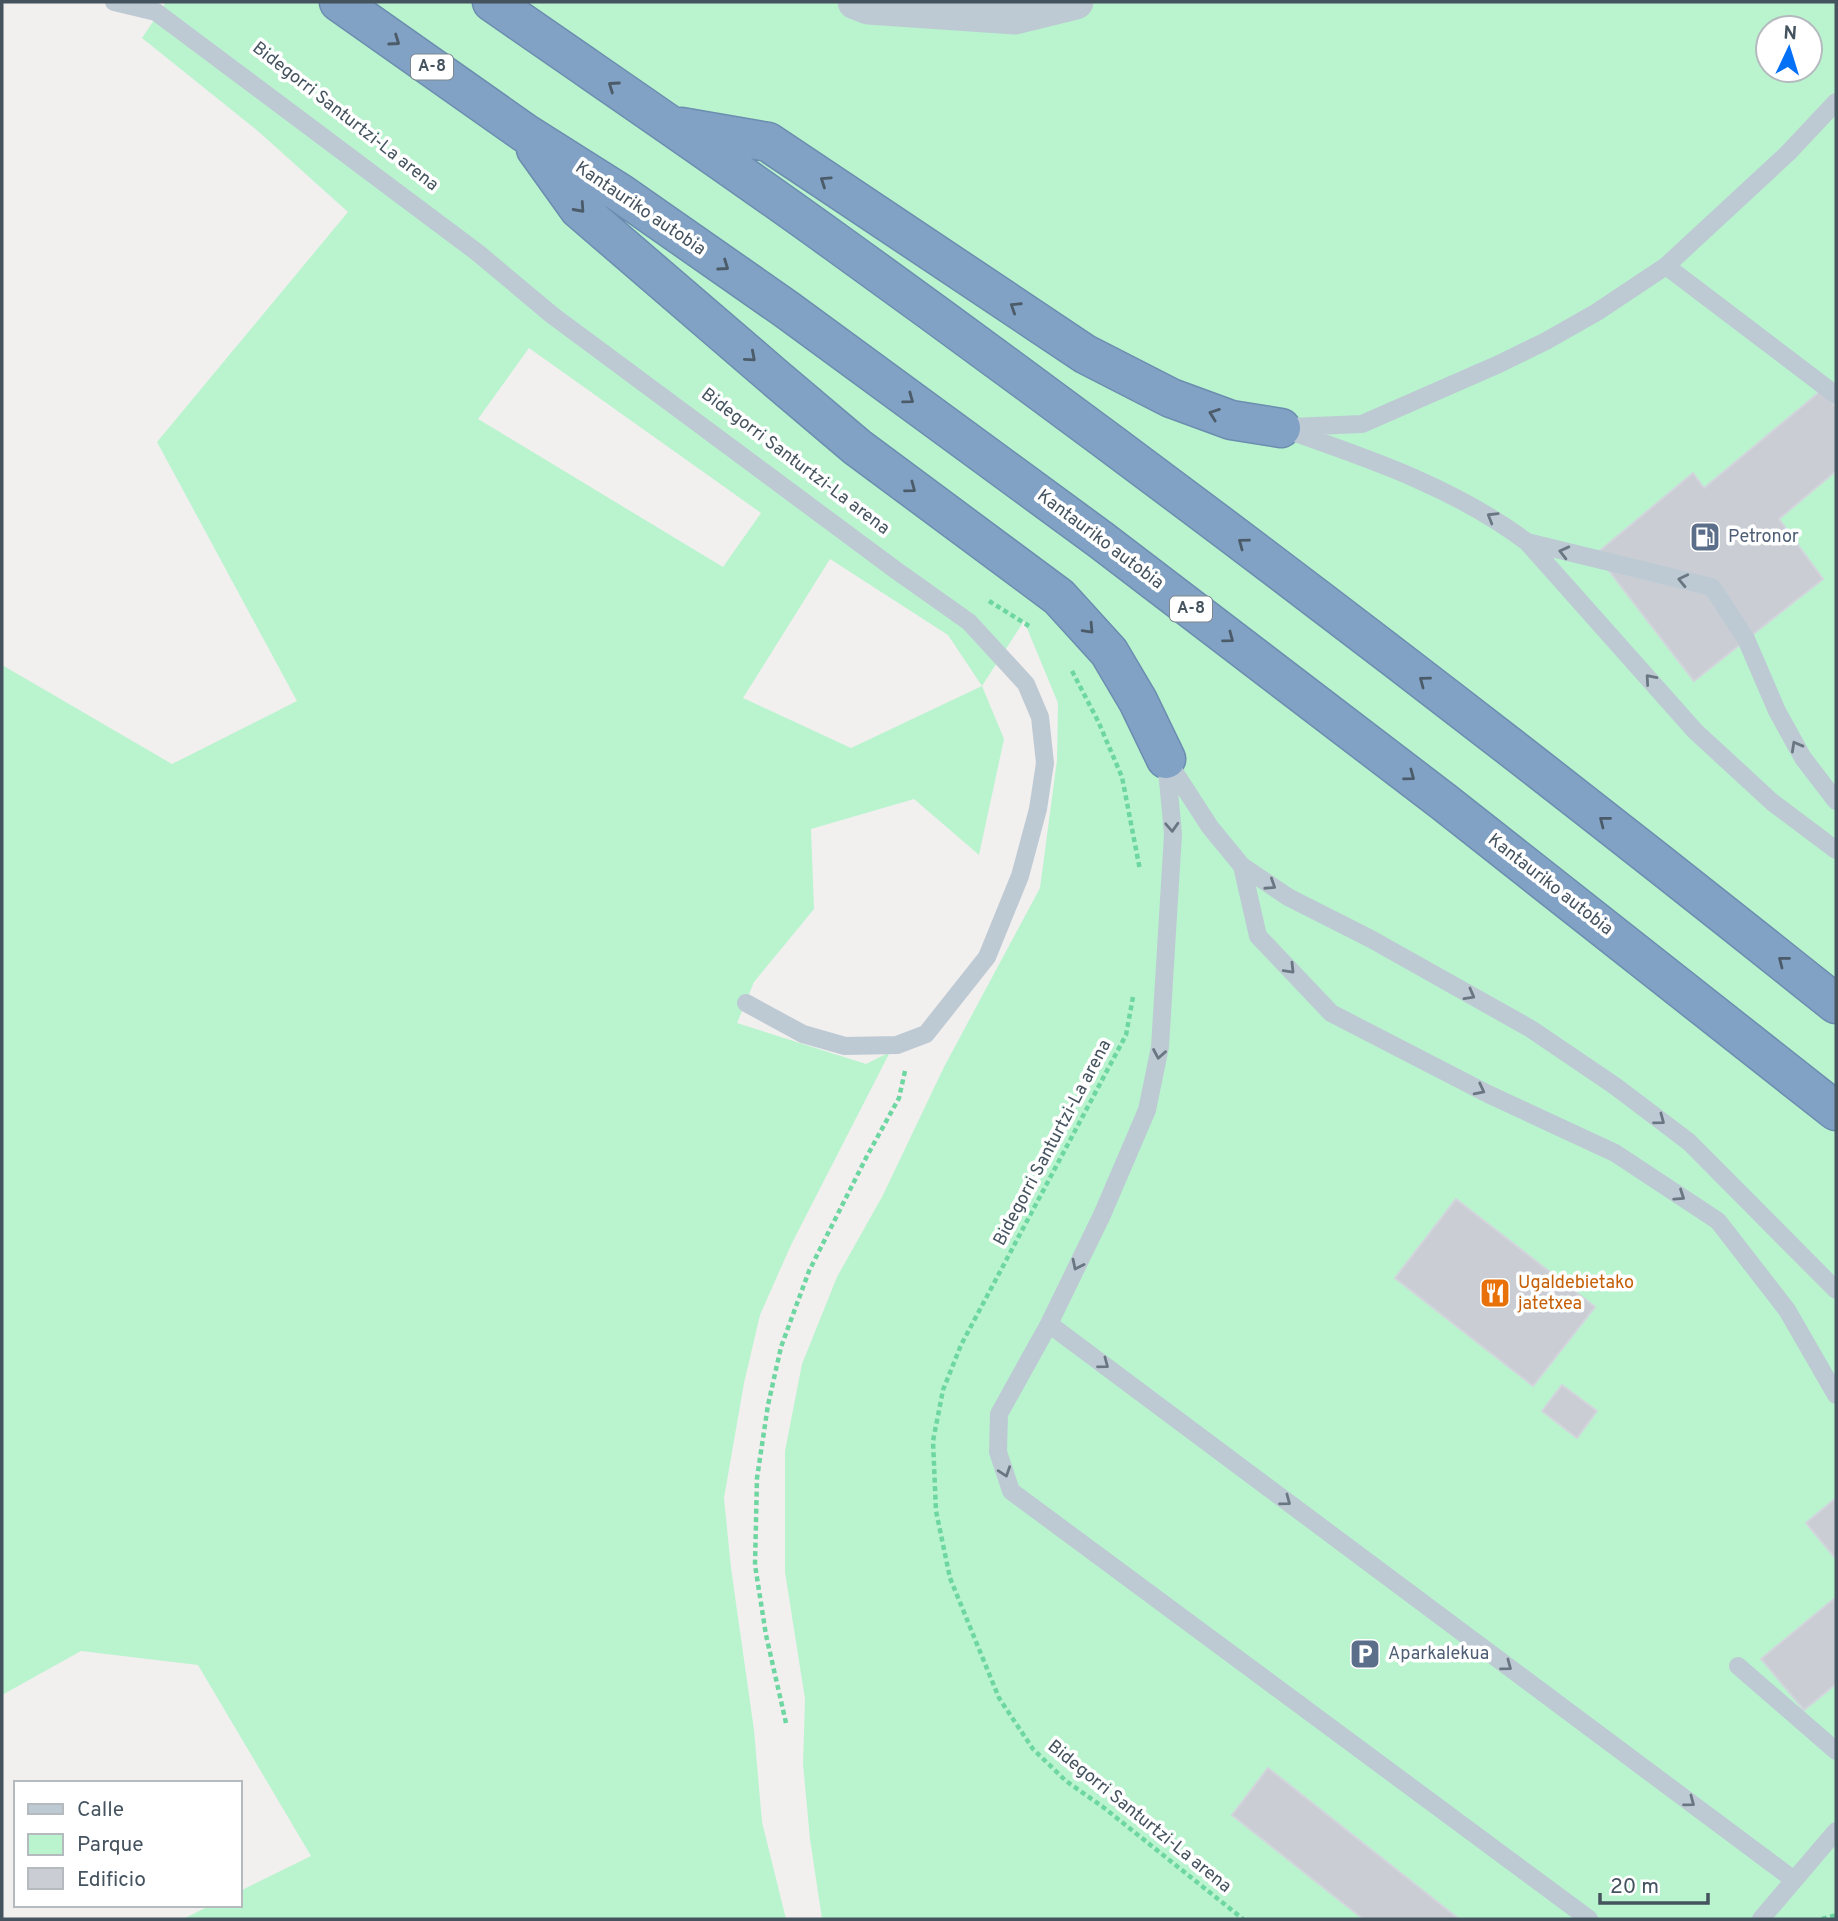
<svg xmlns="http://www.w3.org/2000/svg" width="1838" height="1921" viewBox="0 0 1838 1921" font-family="Overpass,sans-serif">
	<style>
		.green { fill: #b9f4cf; fill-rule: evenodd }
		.building { fill: #caced4; stroke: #d2d5db; stroke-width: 2 }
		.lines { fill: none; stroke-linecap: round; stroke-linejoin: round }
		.motorway-casing { stroke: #6c8daf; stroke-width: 41 }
		.path { stroke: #6dd6a1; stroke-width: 4.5; stroke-dasharray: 5 3.5; stroke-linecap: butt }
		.service { stroke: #becad3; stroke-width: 18 }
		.minor { stroke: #becad3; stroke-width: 35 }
		.motorway { stroke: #81a2c4; stroke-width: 38 }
		.oneway { stroke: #4b5b69 }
		.oneway2 { stroke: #697782 }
		.labels { text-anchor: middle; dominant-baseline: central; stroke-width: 7; stroke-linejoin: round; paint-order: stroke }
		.shield { fill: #fff; stroke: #7d878f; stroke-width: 2 }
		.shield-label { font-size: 16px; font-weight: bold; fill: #45535f }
		.street-label { font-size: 18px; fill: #45535f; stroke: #fff }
		.service-label { font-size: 18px; fill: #4e5e75; stroke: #fff; text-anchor: start }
		.food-label { font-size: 18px; fill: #c56008; stroke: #fff; text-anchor: start }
	</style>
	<rect width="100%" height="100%" fill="#f2efef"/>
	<path class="green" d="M166,2H1836V1919H822L810,1839L803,1764L805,1699L785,1572V1451L802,1364L837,1277L883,1195L944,1067L1040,888L1057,760L1058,703L1024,621L982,686L1004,739L979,855L914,799L811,829L814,909L754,982L737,1023L866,1064L890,1052L791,1245L760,1315L744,1383L724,1498L731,1568L754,1730L762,1822L786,1919H183L211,1905H240V1891L311,1856L198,1665L81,1651L2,1695V665L172,764L297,701L157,442L348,212L259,132L142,38ZM1768,28H1810V70H1768ZM529,348L761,513L723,567L478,419ZM830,559L948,635L982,686L851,748L743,698Z"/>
	<path class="building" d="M1822,390L1836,408V471L1779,519L1823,579L1694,681L1596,554L1693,473L1704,488Z
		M1456,1199L1595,1307L1533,1386L1395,1278Z
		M1562,1385L1597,1411L1577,1438L1542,1411Z
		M1836,1498V1559L1806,1523Z
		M1836,1597V1684L1804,1710L1761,1659Z
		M1268,1768L1459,1919H1363L1232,1815Z"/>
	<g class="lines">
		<g class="motorway-casing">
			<path id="motorway" d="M339,2L525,133L620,193L786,309L1101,540L1444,802L1836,1111
				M492,2C607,82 724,161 837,243C1177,488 1509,742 1836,1004
				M681,127L768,142L1085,354L1171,398L1231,420L1281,428
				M536,149L579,209L772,375L857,447L1059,597L1109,652L1138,701L1166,759"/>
		</g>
		<path class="path" d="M989,601L1029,626
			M1072,671L1098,721L1122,777L1140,870
			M1133,997L1126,1035L961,1345L943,1390L933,1441L936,1511L950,1578L999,1698L1033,1749L1066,1781L1103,1807L1243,1919
			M786,1723L766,1635L755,1565L757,1478L768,1405L781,1347L809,1271L867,1156L899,1098L905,1071
			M1822,1919L1836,1915"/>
		<path class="service" d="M114,2L156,12L478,253L552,315L897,571L969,622L1026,684L1040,717L1045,763L1038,809L1020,876L987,957L926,1034L897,1045L845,1046L803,1034L746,1003
			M1666,266L1836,395
			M1291,427L1362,424L1499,364L1546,341L1597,312L1666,266L1788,153L1836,102
			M1281,428C1369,459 1452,486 1527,542L1695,731L1772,802L1836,850
			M1527,542L1712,587L1746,639L1777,711L1803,758L1836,801
			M1166,759L1173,834L1160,1047L1147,1110L1102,1215L1049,1324L999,1414L998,1452L1011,1491L1589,1919
			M1168,762L1210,827L1242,866L1288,897L1371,939L1531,1029L1615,1086L1689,1142L1836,1290
			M1242,866L1258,936L1331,1013L1488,1094L1615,1153L1718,1221L1787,1310L1836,1395
			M1049,1324L1794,1880
			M1738,1666L1836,1751
			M1761,1919L1836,1831"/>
		<path class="minor" d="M855,2L868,7L1015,17L1076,2"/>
		<use href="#motorway" class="motorway"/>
	</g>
	<defs><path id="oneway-chevron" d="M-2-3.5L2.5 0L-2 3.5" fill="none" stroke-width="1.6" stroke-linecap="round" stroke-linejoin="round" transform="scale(1.75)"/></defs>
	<g class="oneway">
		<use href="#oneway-chevron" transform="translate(395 41) rotate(35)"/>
		<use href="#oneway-chevron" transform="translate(613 86) rotate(-145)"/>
		<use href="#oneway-chevron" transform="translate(825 181) rotate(-146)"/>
		<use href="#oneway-chevron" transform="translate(580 208) rotate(48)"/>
		<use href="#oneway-chevron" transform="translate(724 266) rotate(35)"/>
		<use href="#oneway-chevron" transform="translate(1015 307) rotate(-147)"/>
		<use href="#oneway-chevron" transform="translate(751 357) rotate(41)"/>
		<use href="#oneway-chevron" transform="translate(909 399) rotate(36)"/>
		<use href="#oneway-chevron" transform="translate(1214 414) rotate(-160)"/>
		<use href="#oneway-chevron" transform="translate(911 488) rotate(37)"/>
		<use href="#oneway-chevron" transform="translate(1243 543) rotate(-143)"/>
		<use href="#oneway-chevron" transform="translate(1089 629) rotate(47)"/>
		<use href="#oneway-chevron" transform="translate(1229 638) rotate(37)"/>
		<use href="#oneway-chevron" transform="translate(1424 681) rotate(-143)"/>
		<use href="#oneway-chevron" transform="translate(1410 776) rotate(37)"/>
		<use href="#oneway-chevron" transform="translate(1604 821) rotate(-142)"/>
		<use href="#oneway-chevron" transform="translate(1783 961) rotate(-142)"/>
	</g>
	<g class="oneway2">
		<use href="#oneway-chevron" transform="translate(1492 517) rotate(-149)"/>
		<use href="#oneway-chevron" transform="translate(1564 552) rotate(-166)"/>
		<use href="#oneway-chevron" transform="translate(1683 580) rotate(-167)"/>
		<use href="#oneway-chevron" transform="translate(1650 679) rotate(-131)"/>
		<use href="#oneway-chevron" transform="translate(1796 746) rotate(-119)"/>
		<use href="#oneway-chevron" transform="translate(1172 827) rotate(87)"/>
		<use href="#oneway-chevron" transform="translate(1271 885) rotate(33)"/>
		<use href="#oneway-chevron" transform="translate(1290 969) rotate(46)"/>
		<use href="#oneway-chevron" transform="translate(1470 995) rotate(29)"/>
		<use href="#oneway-chevron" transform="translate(1159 1054) rotate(100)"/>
		<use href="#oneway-chevron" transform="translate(1480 1090) rotate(27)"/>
		<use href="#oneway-chevron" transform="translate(1660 1120) rotate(37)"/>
		<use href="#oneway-chevron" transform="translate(1680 1196) rotate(34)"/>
		<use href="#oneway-chevron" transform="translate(1077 1265) rotate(116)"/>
		<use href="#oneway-chevron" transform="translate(1104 1364) rotate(37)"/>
		<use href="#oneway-chevron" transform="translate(1005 1472) rotate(71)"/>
		<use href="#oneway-chevron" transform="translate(1286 1501) rotate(37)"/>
		<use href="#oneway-chevron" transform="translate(1507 1666) rotate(37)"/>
		<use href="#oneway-chevron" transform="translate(1690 1802) rotate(37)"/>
	</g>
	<defs>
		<g id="fuel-square" transform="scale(1.575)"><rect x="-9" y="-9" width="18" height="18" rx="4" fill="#5c6f8a" stroke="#fff"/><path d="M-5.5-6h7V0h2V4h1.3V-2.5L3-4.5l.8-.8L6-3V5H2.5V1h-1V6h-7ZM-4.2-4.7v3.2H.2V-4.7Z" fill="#fff"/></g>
		<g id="restaurant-square" transform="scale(1.575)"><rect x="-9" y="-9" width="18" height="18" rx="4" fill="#e8710a" stroke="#fff"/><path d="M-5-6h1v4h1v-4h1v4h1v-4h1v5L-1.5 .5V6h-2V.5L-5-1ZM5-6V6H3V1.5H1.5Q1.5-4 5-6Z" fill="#fff"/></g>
		<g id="parking-square" transform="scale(1.575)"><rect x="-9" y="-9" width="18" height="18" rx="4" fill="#5c6f8a" stroke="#fff"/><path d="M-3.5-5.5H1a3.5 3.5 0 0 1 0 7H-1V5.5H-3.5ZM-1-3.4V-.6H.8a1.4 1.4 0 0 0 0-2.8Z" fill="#fff"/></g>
	</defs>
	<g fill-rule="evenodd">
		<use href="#fuel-square" x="1705" y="537"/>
		<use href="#restaurant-square" x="1495" y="1293"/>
		<use href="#parking-square" x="1365" y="1654"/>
	</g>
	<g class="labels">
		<g class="shield">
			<rect x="411" y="54.5" width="42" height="25" rx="5"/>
			<rect x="1170" y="596.5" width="42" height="25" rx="5"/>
		</g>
		<g class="shield-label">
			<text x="432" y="67">A-8</text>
			<text x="1191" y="609">A-8</text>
		</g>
		<g class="street-label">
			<text transform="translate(345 117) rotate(38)">Bidegorri Santurtzi-La arena</text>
			<text transform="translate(640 209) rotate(34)">Kantauriko autobia</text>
			<text transform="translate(795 462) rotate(37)">Bidegorri Santurtzi-La arena</text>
			<text transform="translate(1100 540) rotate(37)">Kantauriko autobia</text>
			<text transform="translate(1550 885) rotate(38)">Kantauriko autobia</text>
			<text transform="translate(1053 1143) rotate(-62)">Bidegorri Santurtzi-La arena</text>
			<text transform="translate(1139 1817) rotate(39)">Bidegorri Santurtzi-La arena</text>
		</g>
		<g class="service-label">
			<text x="1728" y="537">Petronor</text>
			<text x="1388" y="1654">Aparkalekua</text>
		</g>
		<g class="food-label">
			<text x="1518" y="1283">Ugaldebietako<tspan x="1518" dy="21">jatetxea</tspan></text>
		</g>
	</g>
	<rect width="1838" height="1921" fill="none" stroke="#45535f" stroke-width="7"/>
	<rect x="14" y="1781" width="228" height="126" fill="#ffffff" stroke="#b5babf" stroke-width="2"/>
	<rect x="28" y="1804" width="35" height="10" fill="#becad3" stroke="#b5babf" stroke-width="2"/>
	<text x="77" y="1816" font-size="21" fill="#45535f">Calle</text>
	<rect x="28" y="1834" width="35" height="21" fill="#b9f4cf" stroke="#b5babf" stroke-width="2"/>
	<text x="77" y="1851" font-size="21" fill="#45535f">Parque</text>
	<rect x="28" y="1868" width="35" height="21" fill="#caced4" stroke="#b5babf" stroke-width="2"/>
	<text x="77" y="1886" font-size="21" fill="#45535f">Edificio</text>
	<g transform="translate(1789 49) rotate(4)"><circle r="33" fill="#ffffff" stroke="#b5babf" stroke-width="2"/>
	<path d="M0-5L12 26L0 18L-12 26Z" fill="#0470f6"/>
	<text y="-10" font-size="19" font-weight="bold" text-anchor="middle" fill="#45535f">N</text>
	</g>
	<path d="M1600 1893v10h108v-10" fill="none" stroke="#45535f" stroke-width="3.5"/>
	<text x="1610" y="1893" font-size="21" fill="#45535f" stroke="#ffffff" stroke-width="5" paint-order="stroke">20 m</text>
</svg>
